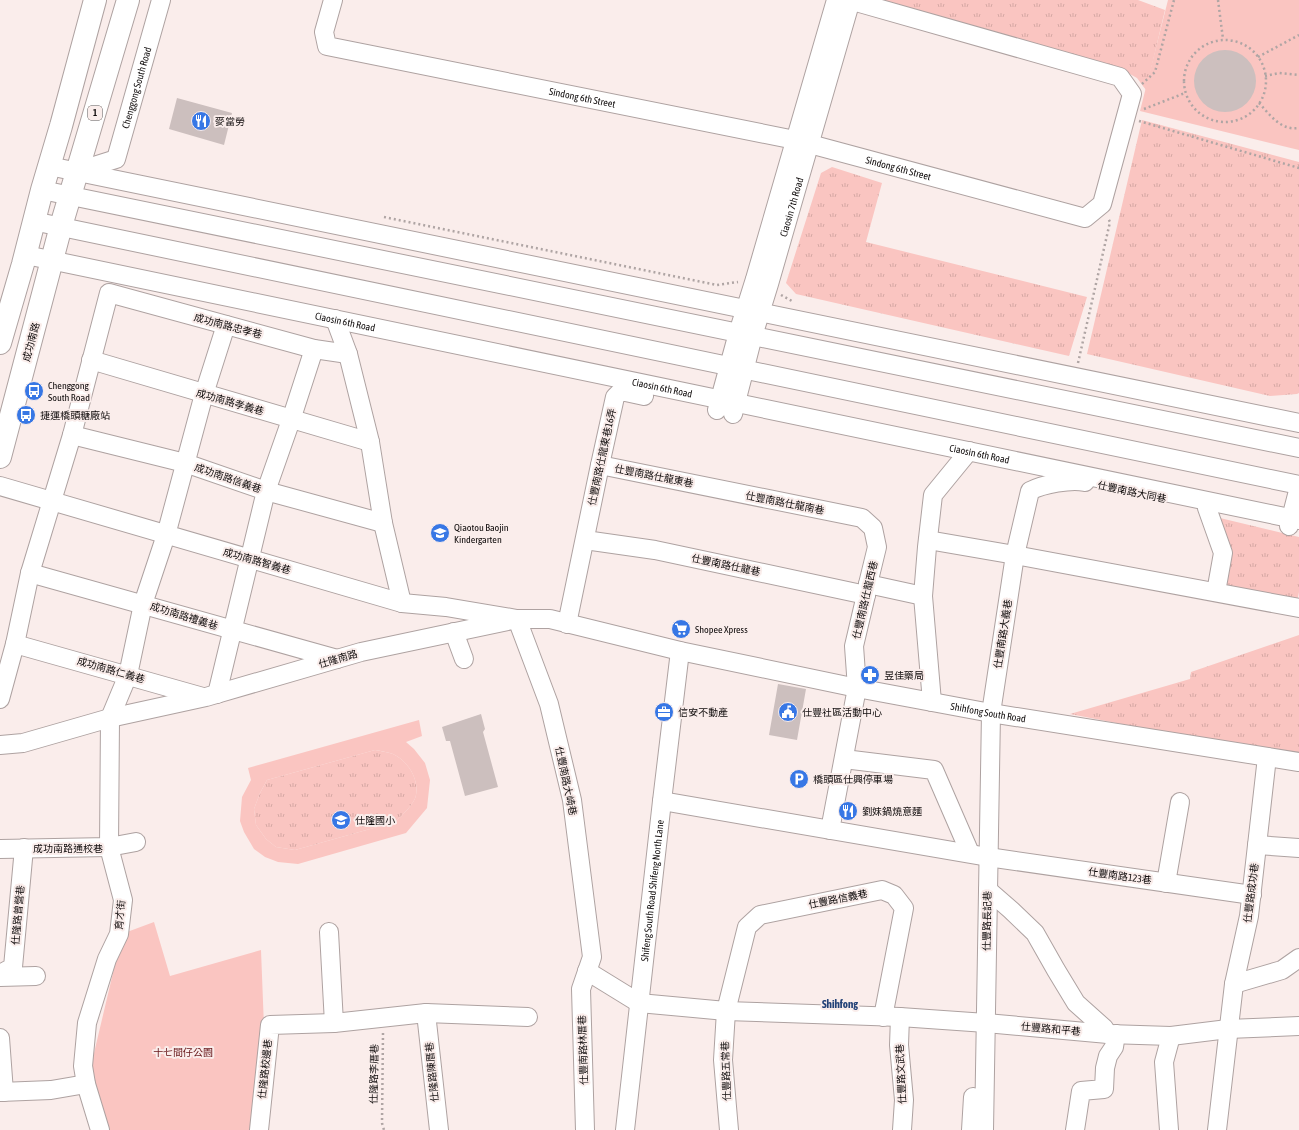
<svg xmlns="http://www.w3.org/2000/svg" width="1299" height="1130" viewBox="0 0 1299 1130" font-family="'Asap Condensed','Noto Sans TC',sans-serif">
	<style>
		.grass { fill: url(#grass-tufts) }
		.green { fill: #fac5c1; fill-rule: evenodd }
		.building { fill: #ccbfbe }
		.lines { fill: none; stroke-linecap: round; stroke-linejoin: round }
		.minor-casing { stroke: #aea2a1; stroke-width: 20 }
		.major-casing { stroke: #aea2a1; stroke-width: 24 }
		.path { stroke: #afa5a4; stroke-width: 2.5; stroke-dasharray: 2 3; stroke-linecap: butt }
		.minor { stroke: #fff; stroke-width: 18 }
		.major { stroke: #fff; stroke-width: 22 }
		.labels { text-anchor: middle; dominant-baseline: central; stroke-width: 4; stroke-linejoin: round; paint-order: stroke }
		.shield { fill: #faedeb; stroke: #564f4e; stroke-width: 1 }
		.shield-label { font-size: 9px; font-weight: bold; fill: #0f0b0b }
		.street-label { font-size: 10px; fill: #0f0b0b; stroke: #faedeb }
		.poi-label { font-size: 10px; fill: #0f0b0b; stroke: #faedeb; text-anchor: start }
		.park-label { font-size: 10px; fill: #661417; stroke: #faedeb }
		.neighbourhood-label { font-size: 11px; font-weight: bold; fill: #224177; stroke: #faedeb }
	</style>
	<defs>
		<pattern id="grass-tufts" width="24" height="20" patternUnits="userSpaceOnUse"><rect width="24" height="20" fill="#fac5c1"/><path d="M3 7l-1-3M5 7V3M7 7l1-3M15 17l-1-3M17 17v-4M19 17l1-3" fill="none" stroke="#d5a8a4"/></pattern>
	</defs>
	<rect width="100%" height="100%" fill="#faedeb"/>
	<path class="grass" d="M882,0H1138L1165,10L1146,90L1137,78L1119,68L884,3Z
		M1142,120L1299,162V393L1297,394L1270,396L1087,354Z
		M832,167L882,183L866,242L1087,297L1069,356L796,294L786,283L821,173Z
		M1220,518L1299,537V592L1297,602L1225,587L1232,555Z
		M1299,635V755L1292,757L1070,714L1190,679L1191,672Z
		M375,750C380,751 388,752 393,754C408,761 419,779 416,795C415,803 401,817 395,822L295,850L276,847L266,839L256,825L254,809L260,793L267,780Z"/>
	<path class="green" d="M1168,0H1299V150L1140,111Z
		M419,720L422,736L406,742L414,749L425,763L430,780L427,808L406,833L298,864L278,862L265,857L254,849L244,832L240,821L242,797L251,780L248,768ZM375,750C381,751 388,752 393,754C408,761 419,779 416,795C415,803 401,817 395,822L295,850L276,847L266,839L256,825L254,809L260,793L267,780Z
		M154,922L170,976L261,950L264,1027L253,1130H108L90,1070L117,956L127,932Z"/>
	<path class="building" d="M1194 81a31 31 0 1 1 62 0a31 31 0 1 1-62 0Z
		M177,98L232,113L224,145L169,129Z
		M778,684L806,689L797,740L769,735Z
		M481,714L485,729L483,732L498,787L465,796L450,741H446L442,727Z"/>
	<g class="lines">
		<g class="minor-casing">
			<g id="minor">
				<path id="s1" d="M333,0L324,32L327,46L795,140L1085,218L1102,204L1132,94L1120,77L849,0"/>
				<path d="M49,166L1299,423"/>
				<path id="s2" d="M78,171L116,159L161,0"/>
				<path d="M42,190L1299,448"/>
				<path d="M33,221L1299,485"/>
				<path id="s3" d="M26,255L1299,520"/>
				<path d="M335,319L348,354L370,442L383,523L402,603"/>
				<path d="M91,360L370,442"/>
				<path d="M717,410L738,333L755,279L836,0"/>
				<path id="s4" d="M733,414L753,336L769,284L851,0"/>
				<path d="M72,435L185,463L266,491L383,523"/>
				<path d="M600,465L862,518L873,528L877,547L868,584L866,595L854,646L857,688L830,830"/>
				<path d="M0,486L402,603L446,607L517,619L549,704L572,800L592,957L581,989L585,1130"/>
				<path d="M1207,508L1223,553L1216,592"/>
				<path d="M1289,526L1299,487"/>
				<path d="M585,540L655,550L866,595"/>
				<path d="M928,540L1015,555L1299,608"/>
				<path d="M30,573C132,601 234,631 337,659"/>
				<path d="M868,584L923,596"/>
				<path d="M567,624L600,465L615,397L621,391L644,396"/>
				<path d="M454,632L464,659"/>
				<path d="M15,644L203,697"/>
				<path d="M217,694L266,491L291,420L314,349"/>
				<path d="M0,699L15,644L30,573L72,435L109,293L314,349L348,354"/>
				<path d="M932,702L923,596L927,547L933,495L969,451"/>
				<path id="s5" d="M0,745L23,743L110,718L206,697L361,652L517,619H550L680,651L857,688L991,713L1299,762"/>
				<path d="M844,759L934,770L970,853"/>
				<path d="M662,801L988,857L1252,895"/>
				<path d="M1257,845L1299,848"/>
				<path d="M0,849L109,847L136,842"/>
				<path d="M1166,883L1180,802"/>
				<path d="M988,890L1011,910L1035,933L1056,970L1076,1003L1104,1028L1108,1034"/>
				<path d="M329,932L334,1023"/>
				<path d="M587,971L639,1003L726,1011L900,1017L986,1023L1108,1034L1171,1036L1228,1029L1299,1026"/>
				<path d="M0,974L13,967L24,848"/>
				<path d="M0,977L36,976"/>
				<path d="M1234,984L1282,970L1299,958"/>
				<path d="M426,1013L439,1130"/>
				<path d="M900,1017L899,1045L904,1100L902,1130"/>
				<path d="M0,1038L4,1092"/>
				<path d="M0,1092L51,1090L86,1084"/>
				<path d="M100,1130L86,1084L83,1066L87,1023L107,959L119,934L123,900L109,847L110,718L128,675L143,604L166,535L204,394L226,325"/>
				<path d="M259,1130L270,1025L334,1023L426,1013L528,1017"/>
				<path id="s6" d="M625,1130L662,801L680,651"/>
				<path d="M729,1130L723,1060L726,1011L747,927L760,915L882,890L894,895L904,908L883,1017"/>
				<path d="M971,1130L973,1097L976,1098"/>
				<path d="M984,1130L991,713L1015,555L1030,491C1043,484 1071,479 1085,482"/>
				<path d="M1075,1130L1081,1091L1104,1089L1105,1068L1108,1056L1114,1047L1116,1034"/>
				<path d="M1169,1130L1164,1062L1171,1036"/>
				<path d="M1217,1130L1234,984L1249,916L1267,757"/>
			</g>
		</g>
		<g class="major-casing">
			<path id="major" d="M0,343L23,264L42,190L61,126L95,0
				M0,457L61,226L128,0"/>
		</g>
		<path class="path" d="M1218,0L1223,39
			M1184 81a41 41 0 1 1 82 0a41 41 0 1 1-82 0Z
			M1258,57L1299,35
			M1265,76L1279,73L1299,75
			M1142,84L1155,72L1174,0
			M1259,103C1270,115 1281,131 1299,128
			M1144,109L1185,93
			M1139,121L1299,168
			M384,217L717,285L738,282
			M781,295L792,301
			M1078,363L1110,222L1108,218
			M383,1033L382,1123L384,1130"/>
		<use href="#minor" class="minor"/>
		<use href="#major" class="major"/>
	</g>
	<defs>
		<g id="restaurant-disc" transform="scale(1)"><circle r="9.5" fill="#3777e5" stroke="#faedeb"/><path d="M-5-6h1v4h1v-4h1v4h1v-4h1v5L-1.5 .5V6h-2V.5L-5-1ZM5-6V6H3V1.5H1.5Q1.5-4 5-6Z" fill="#fff"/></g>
		<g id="bus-disc" transform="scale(1)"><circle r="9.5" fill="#3777e5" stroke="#faedeb"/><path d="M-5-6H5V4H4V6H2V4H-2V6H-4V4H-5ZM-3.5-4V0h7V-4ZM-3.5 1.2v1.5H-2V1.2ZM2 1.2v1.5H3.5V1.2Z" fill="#fff"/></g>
		<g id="school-disc" transform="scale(1)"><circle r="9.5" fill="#3777e5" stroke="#faedeb"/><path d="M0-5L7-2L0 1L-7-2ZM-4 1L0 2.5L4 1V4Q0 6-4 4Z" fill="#fff"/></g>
		<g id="supermarket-disc" transform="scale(1)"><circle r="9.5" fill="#3777e5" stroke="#faedeb"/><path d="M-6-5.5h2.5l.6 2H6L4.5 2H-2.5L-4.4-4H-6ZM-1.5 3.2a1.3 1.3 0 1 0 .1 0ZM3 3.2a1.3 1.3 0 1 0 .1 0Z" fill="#fff"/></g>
		<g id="pharmacy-disc" transform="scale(1)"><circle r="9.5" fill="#3777e5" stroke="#faedeb"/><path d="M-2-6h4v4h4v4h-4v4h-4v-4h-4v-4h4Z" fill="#fff"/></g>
		<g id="office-disc" transform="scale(1)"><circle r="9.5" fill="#3777e5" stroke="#faedeb"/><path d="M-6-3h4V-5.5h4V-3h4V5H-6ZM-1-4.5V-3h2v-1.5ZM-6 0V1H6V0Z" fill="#fff"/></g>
		<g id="civic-disc" transform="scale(1)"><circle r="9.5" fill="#3777e5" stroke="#faedeb"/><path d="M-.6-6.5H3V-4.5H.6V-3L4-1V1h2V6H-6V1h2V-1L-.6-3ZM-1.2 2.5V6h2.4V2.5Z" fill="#fff"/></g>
		<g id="parking-disc" transform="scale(1)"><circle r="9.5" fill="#3777e5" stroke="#faedeb"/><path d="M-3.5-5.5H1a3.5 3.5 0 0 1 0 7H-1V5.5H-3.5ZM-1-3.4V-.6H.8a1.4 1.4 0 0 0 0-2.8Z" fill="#fff"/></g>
	</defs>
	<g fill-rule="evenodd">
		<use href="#restaurant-disc" x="201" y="121"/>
		<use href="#bus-disc" x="34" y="391"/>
		<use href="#bus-disc" x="26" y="415"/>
		<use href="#school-disc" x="440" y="533"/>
		<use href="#supermarket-disc" x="681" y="629"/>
		<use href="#pharmacy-disc" x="870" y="675"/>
		<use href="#office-disc" x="664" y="712"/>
		<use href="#civic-disc" x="788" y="712"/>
		<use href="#parking-disc" x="799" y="779"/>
		<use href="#restaurant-disc" x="848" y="811"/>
		<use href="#school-disc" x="341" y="820"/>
	</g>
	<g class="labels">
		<rect class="shield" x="88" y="106" width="14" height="14" rx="3"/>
		<g class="shield-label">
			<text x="95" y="113">1</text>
		</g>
		<g class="street-label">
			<text stroke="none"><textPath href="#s2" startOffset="114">Chenggong South Road</textPath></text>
			<text stroke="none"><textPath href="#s1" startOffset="308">Sindong 6th Street</textPath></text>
			<text stroke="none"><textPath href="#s1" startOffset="632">Sindong 6th Street</textPath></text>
			<text stroke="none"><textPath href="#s4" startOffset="215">Ciaosin 7th Road</textPath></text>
			<text stroke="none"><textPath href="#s3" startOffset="326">Ciaosin 6th Road</textPath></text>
			<text transform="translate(228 326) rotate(15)">成功南路忠孝巷</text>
			<text transform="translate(31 342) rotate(-75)">成功南路</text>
			<text stroke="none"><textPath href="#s3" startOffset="650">Ciaosin 6th Road</textPath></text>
			<text transform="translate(230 402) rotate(16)">成功南路孝義巷</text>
			<text stroke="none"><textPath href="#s3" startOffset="974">Ciaosin 6th Road</textPath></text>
			<text transform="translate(602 457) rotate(-78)">仕豐南路仕龍東巷16弄</text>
			<text transform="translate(654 476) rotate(11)">仕豐南路仕龍東巷</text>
			<text transform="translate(228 478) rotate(19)">成功南路信義巷</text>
			<text transform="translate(1132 492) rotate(12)">仕豐南路大同巷</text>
			<text transform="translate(785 503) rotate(11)">仕豐南路仕龍南巷</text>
			<text transform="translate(257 561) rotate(16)">成功南路智義巷</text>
			<text transform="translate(726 565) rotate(12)">仕豐南路仕龍巷</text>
			<text transform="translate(865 600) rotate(-77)">仕豐南路仕龍西巷</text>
			<text transform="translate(184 616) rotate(17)">成功南路禮義巷</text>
			<text transform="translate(1003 634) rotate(-81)">仕豐南路大義巷</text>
			<text transform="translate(338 659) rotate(-16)">仕隆南路</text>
			<text transform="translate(111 670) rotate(16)">成功南路仁義巷</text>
			<text stroke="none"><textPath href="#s5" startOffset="1014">Shihfong South Road</textPath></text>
			<text transform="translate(566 781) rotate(78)">仕豐南路大崎巷</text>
			<text x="68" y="848">成功南路通校巷</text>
			<text transform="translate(1120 876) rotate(8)">仕豐南路123巷</text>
			<text stroke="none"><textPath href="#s6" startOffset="241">Shifeng South Road Shifeng North Lane</textPath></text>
			<text transform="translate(1251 893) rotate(-83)">仕豐路成功巷</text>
			<text transform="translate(838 899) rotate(-11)">仕豐路信義巷</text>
			<text transform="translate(18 915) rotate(-85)">仕隆路曾營巷</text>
			<text transform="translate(120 915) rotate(-85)">育才街</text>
			<text transform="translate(987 921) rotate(-89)">仕豐路長記巷</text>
			<text transform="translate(1051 1029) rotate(5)">仕豐路和平巷</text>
			<text transform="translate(583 1050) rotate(-92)">仕豐南路林厝巷</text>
			<text transform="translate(265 1069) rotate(-84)">仕隆路校邊巷</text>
			<text transform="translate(726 1071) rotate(-92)">仕豐路五常巷</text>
			<text transform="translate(432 1072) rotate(-96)">仕隆路陳厝巷</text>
			<text transform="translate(374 1074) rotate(-89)">仕隆路李厝巷</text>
			<text transform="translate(901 1074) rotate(-93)">仕豐路文武巷</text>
		</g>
		<g class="poi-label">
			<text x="215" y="121">麥當勞</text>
			<text x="48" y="385">Chenggong<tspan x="48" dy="12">South Road</tspan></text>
			<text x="40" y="415">捷運橋頭糖廠站</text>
			<text x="454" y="527">Qiaotou Baojin<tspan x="454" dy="12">Kindergarten</tspan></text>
			<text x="695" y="629">Shopee Xpress</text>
			<text x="884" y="675">昱佳藥局</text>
			<text x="678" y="712">信安不動產</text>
			<text x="802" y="712">仕豐社區活動中心</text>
			<text x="813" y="779">橋頭區仕興停車場</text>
			<text x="862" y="811">劉妹鍋燒意麵</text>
			<text x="355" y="820">仕隆國小</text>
		</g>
		<g class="park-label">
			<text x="183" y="1052">十七間仔公園</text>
		</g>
		<g class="neighbourhood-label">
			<text x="840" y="1004">Shihfong</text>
		</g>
	</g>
</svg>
